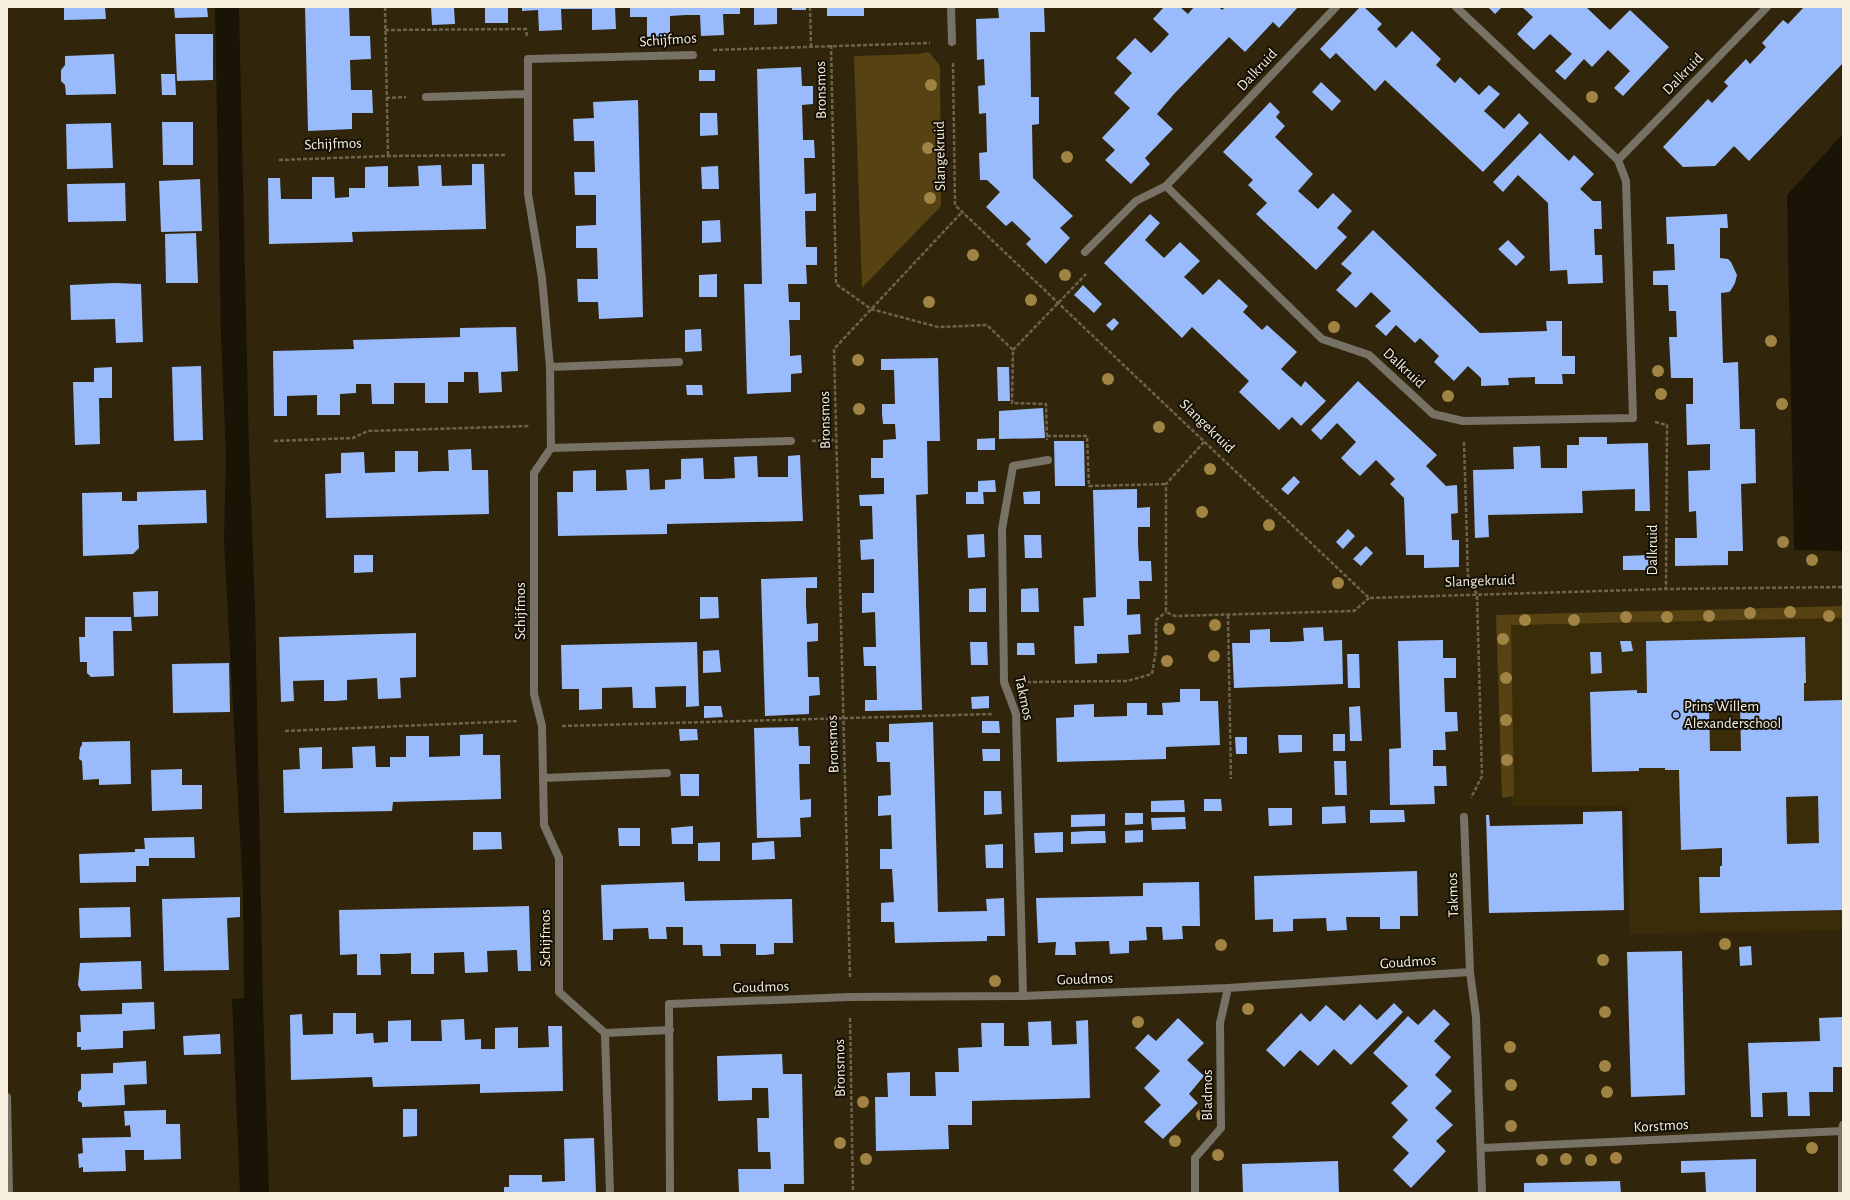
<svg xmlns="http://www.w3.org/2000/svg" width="1850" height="1200" viewBox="0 0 1850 1200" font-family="'Alegreya Sans',sans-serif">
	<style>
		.built { fill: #3b2c09 }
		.green { fill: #564213 }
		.water { fill: #1a1407 }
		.building { fill: #99bafb; fill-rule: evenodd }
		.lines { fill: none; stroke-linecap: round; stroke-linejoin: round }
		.path { stroke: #6e644d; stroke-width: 2.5; stroke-dasharray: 4 2; stroke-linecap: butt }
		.minor { stroke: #787266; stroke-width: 8 }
		.tree { fill: #a18443 }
		.poi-dot { fill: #93b7fd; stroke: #151006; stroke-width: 1.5 }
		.labels { text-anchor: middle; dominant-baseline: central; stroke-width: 4; stroke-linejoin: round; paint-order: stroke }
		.street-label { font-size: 15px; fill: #f7f0e1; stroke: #151006 }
		.poi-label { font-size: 15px; fill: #f7f0e1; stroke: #151006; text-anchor: start }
	</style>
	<rect width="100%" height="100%" fill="#31260b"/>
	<path class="built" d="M1843,613V930L1629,934L1628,807L1511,806L1508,624Z"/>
	<path class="green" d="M929,52L940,66L941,206L862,288L854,56L917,54Z
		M1843,606V618L1511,625L1514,796L1502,798L1496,615Z"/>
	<path class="water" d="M215,7H239L249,450L255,607L263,1006L269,1193H240L232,999L244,998L243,892L224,541L226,456L221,336Z
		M1843,134V551L1794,550L1787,195Z"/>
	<path class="building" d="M64,7H105L106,19L64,20Z
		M174,7H207L208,17L175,18Z
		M305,7H349L350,36H370L371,59L350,60L351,90H372L373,113H352V129L308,131Z
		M431,7H454L455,24L432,25Z
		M485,7H508V23H485Z
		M522,7H615L616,29L592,30V9H561L562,30L539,31L538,10L522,11Z
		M630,7H740V14H723L724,35L701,36L700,15H686L670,16V37H647V17H630Z
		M754,7H777V24L754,25Z
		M792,7H806V10H792Z
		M827,7H864V16H827Z
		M998,7H1044L1045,32H1030L1031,97H1039V124L1032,125L1033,178L1073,216L1060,228L1070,238L1046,264L1026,244L1031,239L1012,221L1006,226L986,207L1000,192L987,180H980L979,153L987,152L986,113L979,114L978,86L985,85L984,59L977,60L976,19L999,18Z
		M1164,7H1180L1188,14L1194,7H1219L1222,10L1225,7H1298L1279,28L1273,22L1245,52L1229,37L1174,94L1157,114L1173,129L1145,158L1150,164L1131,184L1105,160L1115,150L1102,138L1130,108L1114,93L1132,73L1116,58L1135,38L1151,53L1160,44L1169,34L1153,19Z
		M1360,7H1364L1382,24L1377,29L1396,48L1412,31L1441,59L1436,65L1455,83L1460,77L1479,95L1489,85L1500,94L1484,111L1504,129L1519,113L1529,123L1483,172L1385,80L1375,91L1336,53L1330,59L1320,49Z
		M1488,7H1502L1495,14Z
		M1522,7H1586L1610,30L1630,10L1669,47L1623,96L1614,88L1630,71L1608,50L1592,67L1584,59L1565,80L1555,71L1572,54L1550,34L1534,50L1525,42L1517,34L1533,17Z
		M1804,7H1843V63L1749,161L1734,146L1715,166L1683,167L1663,147L1708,99L1712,103L1728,86L1724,82L1746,59L1750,64L1766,47L1762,43L1783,20L1788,24Z
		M175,34H213V80L177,81Z
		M114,54L116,94L66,95L65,85L61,81V70L65,65V56Z
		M801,67L802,86H813V104L802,105L803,140H814L815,158H804L805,194L816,193V211H805L806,247H817V265H806L807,284H788L789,302H800V320H789L790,338V356L801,355L802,373L791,374V392L747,394L744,284H762L757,69Z
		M699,70H715V81H699Z
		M161,74H175L176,95H162Z
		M1321,82L1341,101L1332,111L1312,92Z
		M638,100L643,317L599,319L598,302H578L577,279H598L597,248H576V226L596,225V195H575L574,172H595L594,141H574L573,119L594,118L593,102Z
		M1270,102L1280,112L1276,117L1285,126L1275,137L1313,174L1298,191L1318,209L1333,193L1352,211L1337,228L1347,237L1316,270L1256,214L1267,203L1248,185L1253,180L1223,152Z
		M700,113H717L718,135L700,136Z
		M162,122H193V165H163Z
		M111,123L113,168L67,169L66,124Z
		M1540,133L1569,161L1574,155L1594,174L1580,189L1593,201H1601L1602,229H1594L1595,255H1602L1603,283L1568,284L1567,270L1550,271L1548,203L1518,175L1503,192L1493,182Z
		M472,164H484L486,229L352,232L353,242L269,244L268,178H280L281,199H312V177H334L335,198L349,197V188H365V167L388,166V187L419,186L418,166L441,165L442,186L472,185Z
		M718,166L719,189H702L701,167Z
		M200,179L202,231L161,232L159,181Z
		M125,183L126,221L68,222L67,184Z
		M1150,214L1160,223L1145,240L1164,258L1180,242L1200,261L1184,277L1194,286L1203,295L1219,279L1248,306L1243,312L1262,330L1267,325L1297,352L1281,369L1301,387L1305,381L1326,401L1301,426L1292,417L1279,430L1239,392L1249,381L1192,327L1182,338L1104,263Z
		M1727,214L1728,228H1720V258L1728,259L1731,262L1737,275L1735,283L1731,290L1729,292L1721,293L1723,363L1738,362L1740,429H1755L1756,483L1741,484L1743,551H1728V565L1675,566V538H1697L1696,511L1689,512L1688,471L1710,470V444L1687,445L1686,404H1693V378H1671L1669,337H1677L1676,311H1669L1668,285H1653V271L1675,270L1674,244H1667L1666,217Z
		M720,220L721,242L702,243V221Z
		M1373,230L1480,333L1547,331L1546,321H1562V356H1575V374H1562L1563,384H1535V377L1508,378L1509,385L1481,386V378L1468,366L1454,381L1434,362L1439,356L1420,338L1415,343L1396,325L1386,336L1375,326L1391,311L1371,292L1356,308L1336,290L1352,273L1341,264Z
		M196,233L198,283H166L165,234Z
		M1508,240L1525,257L1516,266L1498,249Z
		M717,274V297H699V275Z
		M115,283L141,284L143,342L116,343L115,319L71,320L70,285Z
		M1083,285L1102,304L1094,313L1074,295Z
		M1114,318L1119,323L1112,331L1106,325Z
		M516,327L518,371L501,372L502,392L479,393L478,372H464V382H448V403H425V383H394V404H372L371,384H356V393L340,394V415H317V395L287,396V416H274L273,351L354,349L353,340L460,337V328Z
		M701,329L702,351L685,352V330Z
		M938,358L940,441H927L928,494L916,495L922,710L865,711V700H877L876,666H864L863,647H876L875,612L862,613V593H874V559L861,560L860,540L873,539L872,506H860L859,495L884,494V478H871V458H883V440L896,439L895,424H883L882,414V404H895L894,370H881V359Z
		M201,366L203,440L174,441L172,367Z
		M112,367V398H99L100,444L75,445L73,382H94V368Z
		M997,367H1009L1010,401H998Z
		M1358,381L1437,455L1426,466L1446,486L1457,485L1458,513L1451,514L1452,540H1459V567L1424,568V555H1406L1404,498L1390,484L1395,479L1376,460L1360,476L1350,467L1341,458L1356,442L1337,423L1321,440L1311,430Z
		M686,385H702L703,395H687Z
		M1043,408L1045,438L999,439V411Z
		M1579,437H1607V444L1648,443L1650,511H1635V489L1582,491L1583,513L1488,515L1489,537L1475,538L1473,470L1514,469L1513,447L1540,446L1541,468H1567V445H1579Z
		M995,438V450H977V439Z
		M1054,441H1084L1085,486H1055Z
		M471,449L472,470H488L489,514L326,518L325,474L341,473V453L364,452L365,473L395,472V451H418V472L434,471H449L448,450Z
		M800,455L803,521L667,524V534L558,536L557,492H573V471L596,470V491L627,490L626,470L649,469L650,490L665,489V480L681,479V459L703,458L704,479H720L735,478L734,457L757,456L758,477H788V456Z
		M1294,476L1300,482L1288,495L1281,489Z
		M995,480L996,492H983L984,504H966V492H978V481Z
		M1137,489V508L1150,507V527H1138V544L1139,561H1151L1152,581H1139L1140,599H1127V615L1140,614L1141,634L1128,635L1129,653L1097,654V663L1075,664L1074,626H1084L1083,598L1096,597L1093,490Z
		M206,490L207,523L138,525L139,548L133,554L83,556L82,493L122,492V501H137V492Z
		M1040,491V504H1024L1023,492Z
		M1348,529L1355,536L1343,549L1336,542Z
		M984,534L985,557L968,558L967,535Z
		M1024,535H1041L1042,558H1025Z
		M1366,546L1373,553L1361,566L1353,559Z
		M354,555H373V572L354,573Z
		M1650,555L1651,570H1623V556Z
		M817,577V588H806V606L807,624L818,623V641L807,642L808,677H819L820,695L809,696V714L765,716L761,579Z
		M986,588V612H969V589Z
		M1038,588L1039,612H1021V589Z
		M158,591V616L134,617L133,592Z
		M700,597H718L719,618L700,619Z
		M85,617H131L132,631H113L114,676L91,677L87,673V662H80L79,637H85Z
		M1323,627L1324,641L1342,640L1343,684L1234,688L1232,643H1250V630L1270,629V642H1287L1304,641L1303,628Z
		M416,633V677L400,678L401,698L378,699L377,678L347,680V700L336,701H324V680L293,681L294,701L281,702L279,637Z
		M1805,637L1806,683H1804V701L1843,700V910L1700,913L1699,877H1720V866H1722V848L1681,850L1679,770H1665V768H1639V771L1592,772L1590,692L1637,690V693H1647L1646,641ZM1740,704L1741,751H1710L1709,705ZM1818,796L1819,843L1787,844L1786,797Z
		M1443,640V658H1456V678H1444L1445,712H1457L1458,731L1445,732L1446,750H1433V766H1446L1447,786H1434L1435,804L1390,805L1389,749L1401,748L1398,641Z
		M1620,641H1631L1633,651L1622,652Z
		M697,642L699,706L686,707V686L655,687L656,708H633L632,687L602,688V709L579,710V689H562L561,645Z
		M970,642H987L988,665H971Z
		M1017,643H1034L1035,655H1017Z
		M719,650L721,672L703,673V651Z
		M1590,652H1601L1602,673L1591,674Z
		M1347,654H1359L1360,688H1348Z
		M229,663L230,712L173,713L172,664Z
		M1180,689H1200V701H1218L1220,745L1166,747V759L1057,762L1056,718L1074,717V705L1094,704V717L1127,716V703H1147V715H1163L1162,703L1180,702Z
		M989,696V708L972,709L971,697Z
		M704,706H721L723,717L704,718Z
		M1360,706L1362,741H1350L1349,707Z
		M982,721H999L1000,733H982Z
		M933,722L938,912L987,911L986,899L1004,898L1005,936H987V941L895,943L894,922H881V903L894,902L892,869H880V849H892L891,815L878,816V796L891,795L890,762H877L876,742H889V724Z
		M798,727L799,746H810V764H799L800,800L811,799V817L800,818L801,837L757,838L754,728Z
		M679,729H697L698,740L680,741Z
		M483,734V755H500L501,799L393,802L392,811L284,813L283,770L300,769L299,748L322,747V769L353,768L352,747L375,746L376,767H390V757H406V736H429V757L460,756V735Z
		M1333,734H1345V751H1333Z
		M1278,735H1302V752L1279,753Z
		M1235,737H1247V754H1236Z
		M130,741L131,784L99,785V779L83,780L82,761L79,759L80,748L82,745V742Z
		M982,749H1000V761H983Z
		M1334,761H1346L1347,795H1335Z
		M182,769V785H202V809L152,811L151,770Z
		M680,774H699V796H681Z
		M984,791H1001L1002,814L984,815Z
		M1204,799H1221L1222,811H1204Z
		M1184,800L1185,812H1151V801Z
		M1345,806L1346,823L1322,824V807Z
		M1268,808H1292V825L1269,826Z
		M1370,810H1404L1405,822L1370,823Z
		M1622,811L1624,910L1489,913L1486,815H1489L1490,826L1583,824V812Z
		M1125,813H1143V824L1125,825Z
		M1105,814V826L1071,827V815Z
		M1185,817L1186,829L1152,830L1151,818Z
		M693,826V844H672L671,828Z
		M618,828H640V846H619Z
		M1143,830V842L1125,843V831Z
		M1088,831H1105L1106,843L1071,844V832Z
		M473,832H501L502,849L473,850Z
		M1063,832V852L1035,853L1034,833Z
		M194,837L195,858H149V866H136V882L80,883L79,854L135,852V849H145L144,838Z
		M774,841L775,859L752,860V843Z
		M720,842V861H698V843Z
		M1003,844V868H986L985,845Z
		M1417,871L1418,916H1400V929H1380V917H1346L1347,930L1327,931L1326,918L1293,919V931L1273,932V919L1255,920L1254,876Z
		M684,882L685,901L792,899L793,943H774V954L765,955H756V944H720L721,956H703L702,945H683V927H666L667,939H649L648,928L613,929V940H603L601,885Z
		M1199,882L1200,926H1182L1183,939L1163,940L1162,927H1146L1147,940L1129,941V953L1110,954L1109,941L1075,942L1076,955H1055L1056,942L1038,943L1036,898L1143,896V883Z
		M240,897V917L227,918L229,970L164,971L162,899Z
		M529,906L531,971H518L517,950L487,951L488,972L465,973L464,952L434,953V974H411V953L395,954H380L381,975H357V954L340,955L339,910Z
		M130,907L131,937L80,938L79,908Z
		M1751,946L1752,965L1740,966L1739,947Z
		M1682,951L1685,1095L1631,1097L1627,952Z
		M141,961L142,989L81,991L78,985L80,963Z
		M154,1002L155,1029L123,1031V1048L81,1050V1047H77V1032H81L80,1015L122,1014V1003Z
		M1394,1003L1403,1012L1351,1065L1334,1049L1318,1066L1300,1050L1284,1067L1266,1050L1301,1013L1310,1022L1326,1005L1344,1021L1360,1004L1377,1020Z
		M1434,1009L1450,1024L1434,1041L1451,1057L1435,1075L1452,1091L1435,1108L1453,1125L1436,1141L1446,1151L1411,1188L1393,1170L1409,1153L1392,1137L1408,1120L1391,1103L1408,1086L1373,1053L1408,1016L1418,1025Z
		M333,1013H356V1034L373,1033L374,1043L388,1042V1021L411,1020V1041H442L441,1020L464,1019L465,1040L481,1039V1049H495V1028L518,1027V1048L549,1047L548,1026H562L563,1091L480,1093V1084L373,1087L372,1077L291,1080L290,1015L302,1014L303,1035L333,1034Z
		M1843,1017V1067H1833V1092H1809L1810,1116H1788L1787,1092L1762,1093L1763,1117H1751L1748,1043L1820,1041L1819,1018Z
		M1178,1018L1204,1043L1187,1060L1204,1076L1189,1094L1198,1103L1163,1139L1144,1122L1161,1105L1144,1088L1160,1071L1135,1048L1148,1034L1156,1041Z
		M1088,1020L1090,1098L972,1101V1125H948L949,1149L876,1151L875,1097H888L887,1073L910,1072V1096H936L935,1072H959L958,1048L982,1047L981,1023H1004V1046H1029L1028,1022L1051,1021L1052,1045L1077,1044L1076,1021Z
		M220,1034L221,1054L184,1055L183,1036Z
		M782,1054L783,1074H802L804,1184H784V1193H739L738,1169H771L770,1152H758L757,1118H769L768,1088H752V1100L718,1101L717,1056Z
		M146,1061L147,1084L124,1085L125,1105L82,1107V1103L78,1101V1092L81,1089V1074L113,1073V1063Z
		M403,1109H417V1136L403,1137Z
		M166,1110V1124H180L181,1159L144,1160V1150H125L126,1171L83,1172V1167L79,1168L78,1154L83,1153L82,1138L131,1137L130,1125L125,1126L124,1111Z
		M594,1138L596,1193H504V1187H509V1175H542V1182L565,1181L564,1139Z
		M1756,1159V1193H1706L1705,1172L1681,1173V1161Z
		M1338,1161L1339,1193H1243L1242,1164Z
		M1620,1181L1621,1193H1524V1183Z"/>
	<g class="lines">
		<path class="path" d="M385,7L388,156
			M810,7L811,46
			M385,30L526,29L527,37
			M831,45L836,284L871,309L938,327L987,325L1013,350L1012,403L1046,404L1047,440
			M713,50L930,43
			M953,63L955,205L1369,598L1666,589L1843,587
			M386,98L406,97
			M279,160L388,156L506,155
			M1013,350L1086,274
			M1655,422L1667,425L1666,589
			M1047,436H1087L1089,486L1166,484
			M274,441L353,438L368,431L530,426
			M812,441L836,440
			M1204,442L1166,484V612L1175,616L1354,611L1369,598
			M1464,442L1468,576L1477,595L1482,776L1471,798
			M1228,615L1231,779
			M1027,682L1127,681L1152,674L1156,650V620L1166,612
			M562,726L993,714
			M285,731L518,721
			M850,977L834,349L962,212
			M850,1018L853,1193"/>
		<path class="minor" d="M951,7L952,42
			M1336,7L1166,186L1322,339L1369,355L1433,414L1463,421L1633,418L1626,181L1618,160L1456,7
			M426,97L528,94
			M1618,160L1767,7
			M1085,252L1136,201L1166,186
			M550,367L679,362
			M551,448L791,441
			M544,778L667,773
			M1464,817L1470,972
			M1023,996L1016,714L1004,682L1002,529L1013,466L1048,460
			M670,1030L605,1033L559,992V858L544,825L542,726L534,694V473L551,448L550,367L542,278L528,194V59L693,55
			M605,1033L610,1193
			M7,1097L9,1193
			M1842,1131V1193
			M1482,1148L1842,1131L1843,1125
			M670,1193L669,1004L850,997L1023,996L1228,988L1470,972L1476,1017L1482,1193
			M1195,1193V1158L1221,1128L1220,1023L1228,988"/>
	</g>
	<g class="tree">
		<circle cx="931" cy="85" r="6"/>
		<circle cx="1592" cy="97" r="6"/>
		<circle cx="928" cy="148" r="6"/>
		<circle cx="1067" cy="157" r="6"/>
		<circle cx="930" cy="198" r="6"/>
		<circle cx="973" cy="255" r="6"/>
		<circle cx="1065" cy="275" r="6"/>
		<circle cx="1031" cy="300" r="6"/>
		<circle cx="929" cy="302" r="6"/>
		<circle cx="1334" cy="327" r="6"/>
		<circle cx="1771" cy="341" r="6"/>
		<circle cx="858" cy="360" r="6"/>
		<circle cx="1658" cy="371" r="6"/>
		<circle cx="1108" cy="379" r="6"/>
		<circle cx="1661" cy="394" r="6"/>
		<circle cx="1448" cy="396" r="6"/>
		<circle cx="1782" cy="404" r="6"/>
		<circle cx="859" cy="409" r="6"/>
		<circle cx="1159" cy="427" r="6"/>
		<circle cx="1210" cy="469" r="6"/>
		<circle cx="1202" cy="512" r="6"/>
		<circle cx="1269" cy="525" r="6"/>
		<circle cx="1783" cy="542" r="6"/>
		<circle cx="1812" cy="560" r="6"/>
		<circle cx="1338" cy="583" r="6"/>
		<circle cx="1790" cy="612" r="6"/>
		<circle cx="1750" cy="613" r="6"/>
		<circle cx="1709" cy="616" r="6"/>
		<circle cx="1829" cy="616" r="6"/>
		<circle cx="1626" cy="617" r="6"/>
		<circle cx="1667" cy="617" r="6"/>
		<circle cx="1525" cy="620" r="6"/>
		<circle cx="1574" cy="620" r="6"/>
		<circle cx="1215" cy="625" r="6"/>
		<circle cx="1169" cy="629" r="6"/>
		<circle cx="1503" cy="639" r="6"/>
		<circle cx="1214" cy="656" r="6"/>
		<circle cx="1167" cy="661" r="6"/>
		<circle cx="1506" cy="678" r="6"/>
		<circle cx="1506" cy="720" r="6"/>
		<circle cx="1507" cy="760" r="6"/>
		<circle cx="1725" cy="944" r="6"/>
		<circle cx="1221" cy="945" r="6"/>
		<circle cx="1603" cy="960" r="6"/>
		<circle cx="995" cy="981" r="6"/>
		<circle cx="1248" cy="1009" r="6"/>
		<circle cx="1605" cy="1012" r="6"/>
		<circle cx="1138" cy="1022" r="6"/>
		<circle cx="1510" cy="1047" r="6"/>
		<circle cx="1605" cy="1066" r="6"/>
		<circle cx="1511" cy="1085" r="6"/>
		<circle cx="840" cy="1089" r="6"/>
		<circle cx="1607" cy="1092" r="6"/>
		<circle cx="863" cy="1102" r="6"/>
		<circle cx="1202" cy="1115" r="6"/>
		<circle cx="1511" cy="1126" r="6"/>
		<circle cx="1175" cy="1141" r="6"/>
		<circle cx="840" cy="1143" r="6"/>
		<circle cx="1812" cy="1148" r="6"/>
		<circle cx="1218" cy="1155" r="6"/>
		<circle cx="1616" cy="1158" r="6"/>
		<circle cx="866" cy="1159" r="6"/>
		<circle cx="1566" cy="1159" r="6"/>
		<circle cx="1542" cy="1160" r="6"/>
		<circle cx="1591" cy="1160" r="6"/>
	</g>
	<circle class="poi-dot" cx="1676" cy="715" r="4"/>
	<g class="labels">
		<g class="street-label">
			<text transform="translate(668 40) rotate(-4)">Schijfmos</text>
			<text transform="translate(1257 70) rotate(-47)">Dalkruid</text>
			<text transform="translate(1683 74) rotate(-46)">Dalkruid</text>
			<text transform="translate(821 90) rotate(-91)">Bronsmos</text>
			<text transform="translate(333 144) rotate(-2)">Schijfmos</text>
			<text transform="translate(940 156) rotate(-91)">Slangekruid</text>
			<text transform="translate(1404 368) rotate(43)">Dalkruid</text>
			<text transform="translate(825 420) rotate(-91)">Bronsmos</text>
			<text transform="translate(1207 426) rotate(44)">Slangekruid</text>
			<text transform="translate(1652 550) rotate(-90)">Dalkruid</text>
			<text transform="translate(1480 581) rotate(-2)">Slangekruid</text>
			<text transform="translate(520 611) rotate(-90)">Schijfmos</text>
			<text transform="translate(1024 698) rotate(78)">Takmos</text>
			<text transform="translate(833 744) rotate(-92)">Bronsmos</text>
			<text transform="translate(1453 895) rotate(-92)">Takmos</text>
			<text transform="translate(545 938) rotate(-90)">Schijfmos</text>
			<text transform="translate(1408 962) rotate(-4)">Goudmos</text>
			<text transform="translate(1085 979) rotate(-2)">Goudmos</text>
			<text transform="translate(761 987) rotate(-2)">Goudmos</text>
			<text transform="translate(840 1068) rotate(-91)">Bronsmos</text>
			<text transform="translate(1207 1095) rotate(-90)">Bladmos</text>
			<text transform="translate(1661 1126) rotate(-3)">Korstmos</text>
		</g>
		<g class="poi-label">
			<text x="1684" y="706">Prins Willem<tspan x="1684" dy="17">Alexanderschool</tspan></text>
		</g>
	</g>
	<rect width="1850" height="1200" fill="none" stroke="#f7f0e1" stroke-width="16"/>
</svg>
